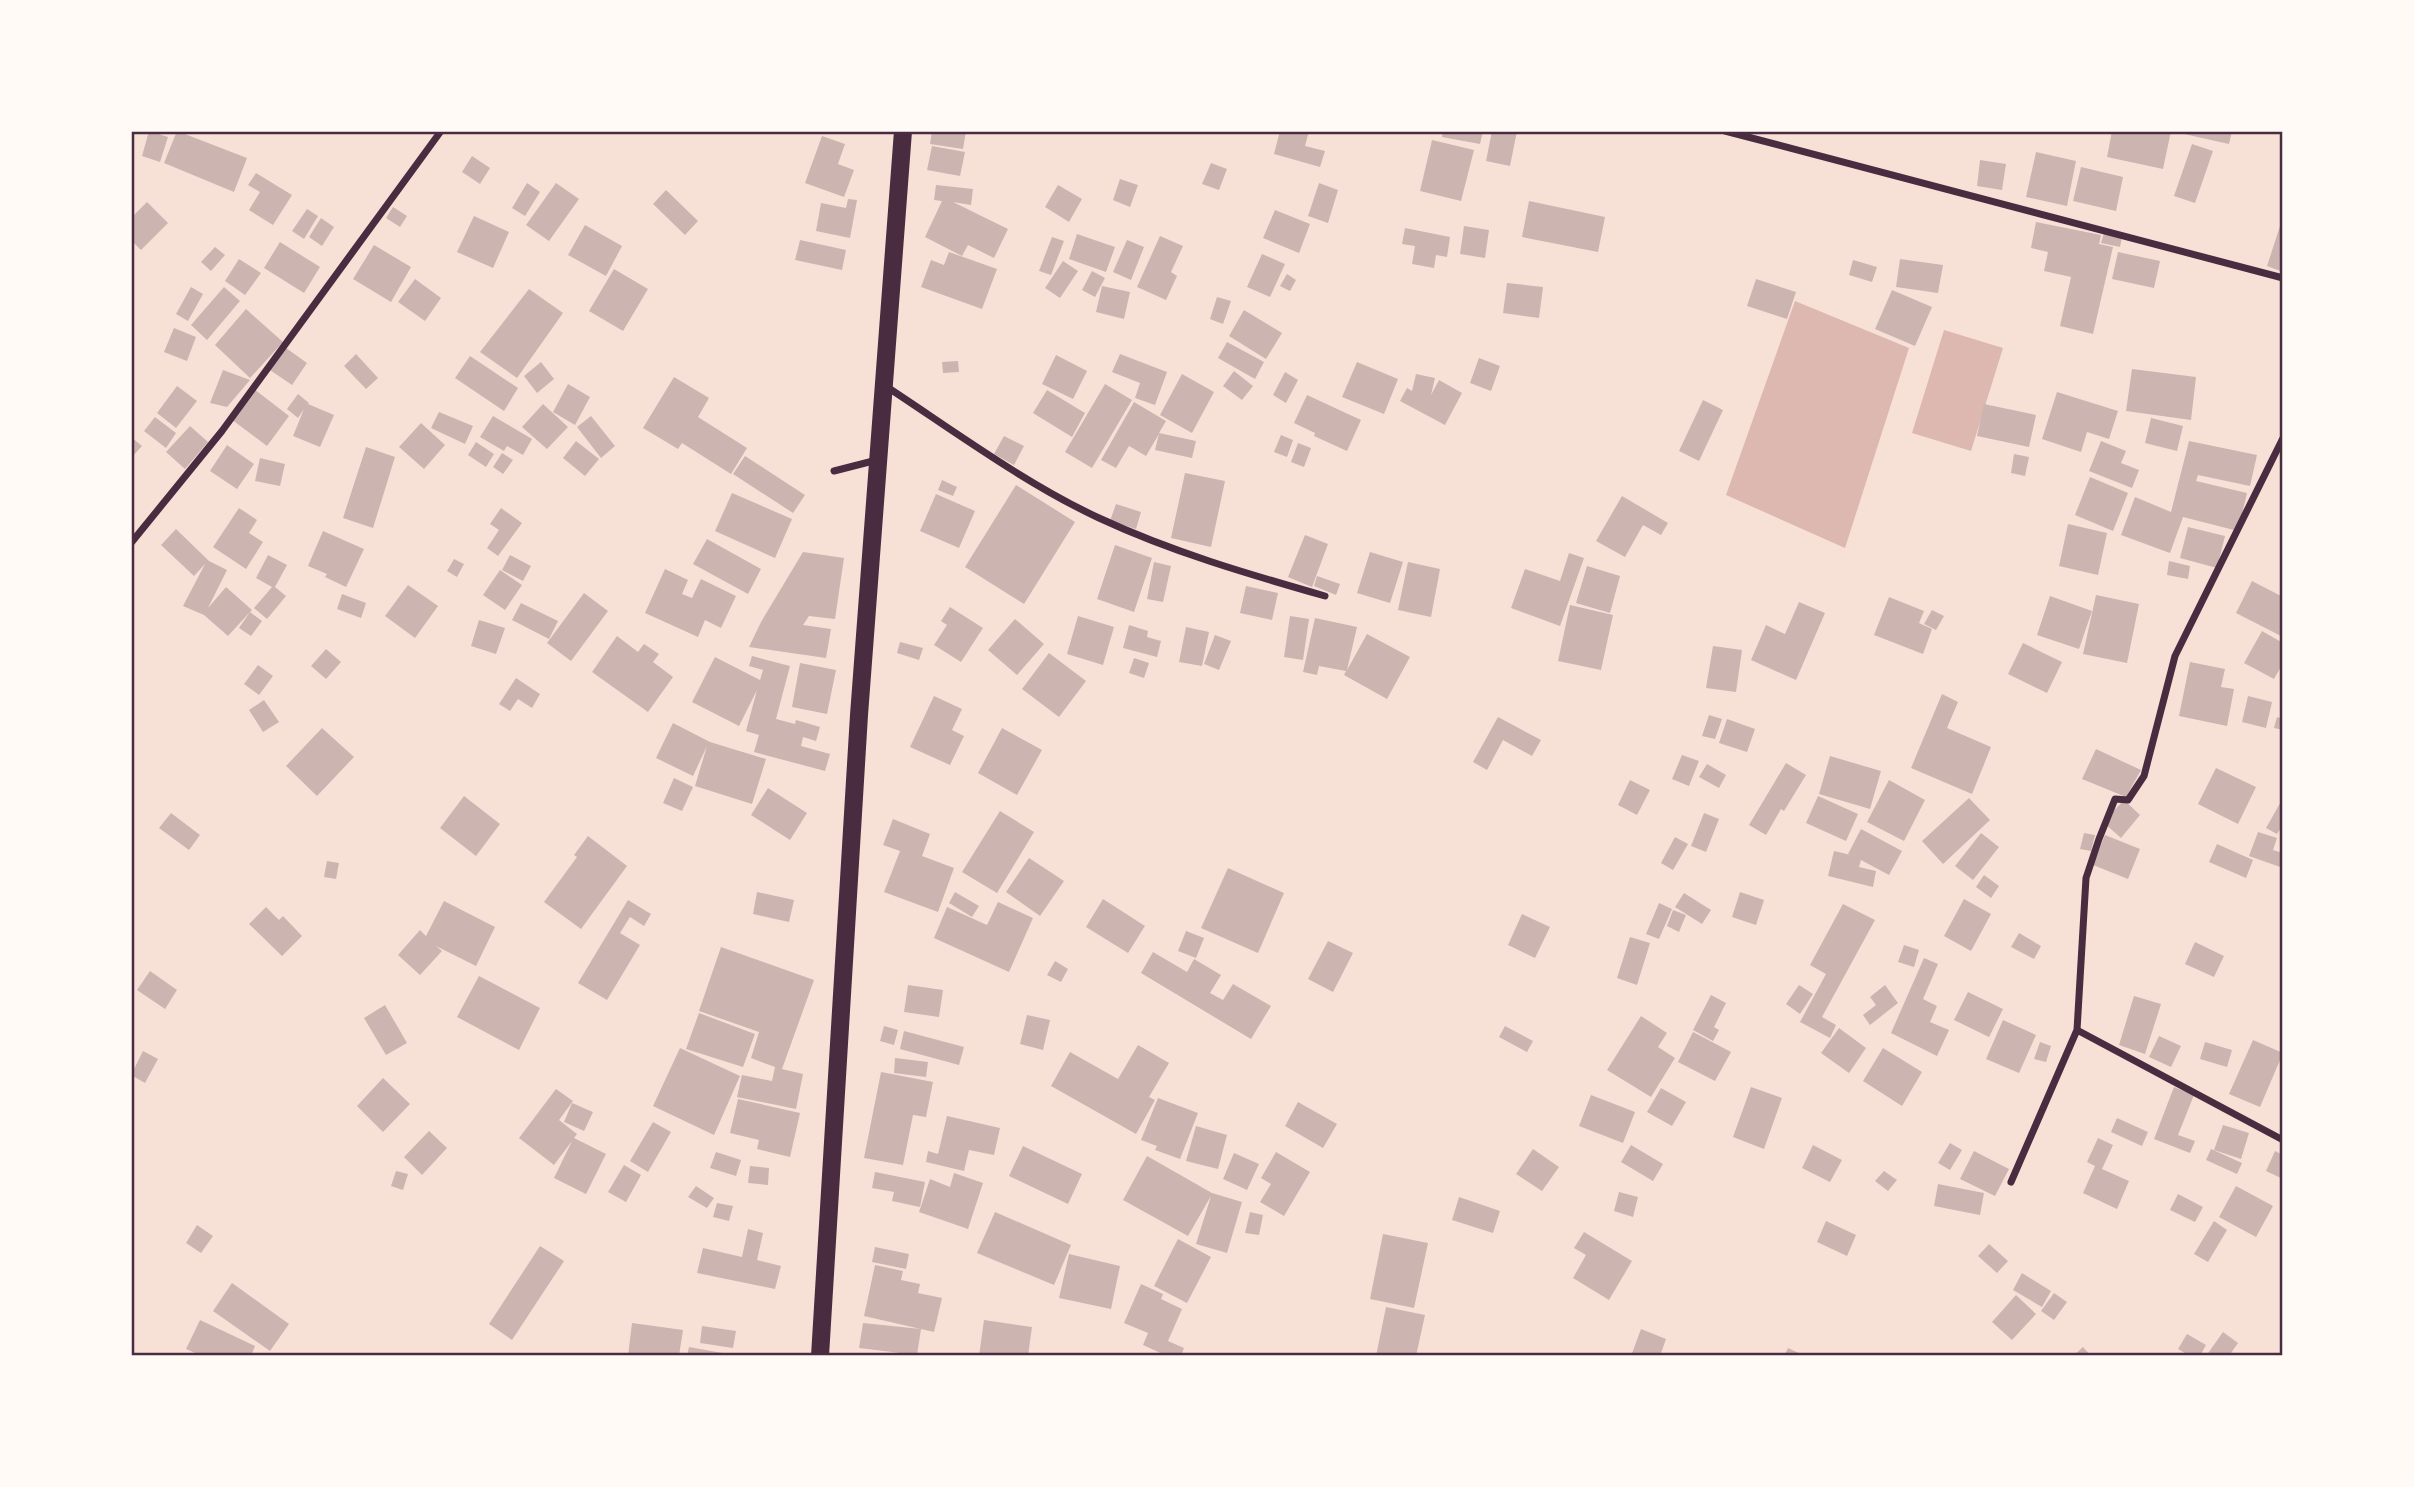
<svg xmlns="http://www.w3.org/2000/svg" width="2414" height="1487" viewBox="0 0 2414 1487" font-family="Mulish,sans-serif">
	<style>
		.water { fill: #dcb8b0 }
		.building { fill: #ccb4b1 }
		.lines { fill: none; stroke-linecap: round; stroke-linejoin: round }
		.minor { stroke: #4a2c40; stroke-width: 7 }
		.primary { stroke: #4a2c40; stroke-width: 18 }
		.neatline { fill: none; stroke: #4a2c40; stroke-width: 2.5 }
	</style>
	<rect width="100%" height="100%" fill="#f7e1d7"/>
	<path class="water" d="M1795,301L1909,348L1845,548L1726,495Z
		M1944,330L2003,348L1971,451L1912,433Z"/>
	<path class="building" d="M149,131L168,137L160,162L142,156Z
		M177,131L247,158L234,192L164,163Z
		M932,131H966L963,149L930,144Z
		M1280,131H1309L1305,146L1325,151L1320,167L1274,154Z
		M1443,131H1483L1480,144L1442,137Z
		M1492,131H1517L1510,166L1486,161Z
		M2112,131H2171L2163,169L2107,157Z
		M2184,131H2232L2229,144L2184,134Z
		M822,136L845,144L838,164L854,170L844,197L805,183Z
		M1432,140L1474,150L1461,201L1420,191Z
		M2192,144L2213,151L2195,203L2174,196Z
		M932,146L965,152L960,176L927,170Z
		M2036,152L2076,161L2067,206L2026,197Z
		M472,156L490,168L480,184L462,172Z
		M1980,160L2006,164L2002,190L1977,186Z
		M1211,163L1227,169L1219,190L1202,184Z
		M2081,167L2123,177L2116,211L2073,201Z
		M256,173L292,195L273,225L249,210L260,192L248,185Z
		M1120,179L1138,185L1130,207L1113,200Z
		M527,183L540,192L525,216L512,208Z
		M556,183L579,199L549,241L526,225Z
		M1319,183L1338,190L1328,223L1308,216Z
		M936,185L973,189L971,205L953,202L1008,229L994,258L968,245L962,256L925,237L942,201L934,200Z
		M1058,185L1082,199L1069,222L1045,207Z
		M666,190L698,221L685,235L653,204Z
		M848,199L857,200L850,238L816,231L821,203L846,208Z
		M1529,201L1605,217L1598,252L1522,237Z
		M147,202L168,223L141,250L131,240V218Z
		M393,207L407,216L400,227L386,218Z
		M307,209L318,216L304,239L292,231Z
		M1275,210L1310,224L1299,253L1263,238Z
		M474,216L509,232L493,268L457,252Z
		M321,218L334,227L322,246L309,237Z
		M2282,220L2283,221V272L2267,266Z
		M2036,222L2101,235L2099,244L2113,247L2093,334L2060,326L2071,277L2044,271L2048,252L2031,248Z
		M585,225L622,246L606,276L568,255Z
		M1464,226L1489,230L1485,258L1460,254Z
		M1405,228L1450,237L1447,257L1436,255L1434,268L1412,264L1415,246L1402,244Z
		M2104,233L2122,237L2120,247L2101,243Z
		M1077,234L1115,247L1106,272L1069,259Z
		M1160,236L1183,246L1171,272L1177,276L1166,300L1137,287Z
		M1052,237L1064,241L1051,275L1039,271Z
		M800,240L846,250L842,270L795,260Z
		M1127,240L1144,247L1131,280L1113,272Z
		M280,242L320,267L304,293L264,268Z
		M374,245L411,267L391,302L353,279Z
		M215,247L225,255L211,271L201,262Z
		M949,252L997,269L982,309L921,287L931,260L944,265Z
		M2118,252L2160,261L2154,288L2112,279Z
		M1262,254L1285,264L1270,297L1247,287Z
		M239,259L261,273L245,295L225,281Z
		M1900,259L1943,265L1938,293L1896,287Z
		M1853,260L1877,267L1872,282L1849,275Z
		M1063,261L1078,271L1060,298L1045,288Z
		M614,269L648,289L623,331L589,311Z
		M1092,271L1105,278L1095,297L1082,290Z
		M1287,274L1296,280L1290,291L1280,286Z
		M415,279L441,298L425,321L398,302Z
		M1756,279L1796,292L1787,319L1747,306Z
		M1507,283L1543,287L1539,318L1503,313Z
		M1102,286L1130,292L1124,319L1096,312Z
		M191,287L203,294L188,321L176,314Z
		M224,287L240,301L207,340L191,325Z
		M529,289L563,313L517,378L480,352Z
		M1892,290L1932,307L1915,346L1875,329Z
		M1217,297L1231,301L1223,324L1210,319Z
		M246,309L283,342L250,378L215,345Z
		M1244,310L1282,333L1266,359L1229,336Z
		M174,328L196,337L187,361L164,352Z
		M1227,342L1264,362L1255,379L1218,358Z
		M286,348L307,363L292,385L270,370Z
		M356,354L378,378L366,389L344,366Z
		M1120,354L1167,372L1155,405L1135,398L1140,383L1112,372Z
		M1056,355L1087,371L1073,399L1042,384Z
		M470,356L518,388L504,411L455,378Z
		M1479,358L1500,366L1491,391L1470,383Z
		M958,361L959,372L943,373L942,362Z
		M541,362L554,379L537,393L524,376Z
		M1357,362L1398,379L1384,414L1342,397Z
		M2132,369L2196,377L2191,420L2126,411Z
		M223,370L250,380L227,407L210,403Z
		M1234,371L1253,386L1242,400L1223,386Z
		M1285,372L1298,380L1286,403L1273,395Z
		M1182,374L1214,392L1192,433L1160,415Z
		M1416,374L1435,378L1431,395L1439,380L1462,393L1445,425L1400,401L1407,388L1412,391Z
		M674,377L709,398L698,417L747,448L731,474L682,443L678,449L643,428Z
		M568,384L590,397L575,425L553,412Z
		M1105,384L1132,400L1092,468L1065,452Z
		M177,386L197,401L176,428L157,413Z
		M254,389L289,416L267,446L231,419Z
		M1047,390L1085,413L1072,437L1033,413Z
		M2057,392L2118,411L2109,439L2087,432L2081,452L2042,439Z
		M298,394L309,403L308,404L334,415L320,447L293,436L304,409L298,418L287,409Z
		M1307,395L1361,420L1347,451L1314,436L1315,433L1294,423Z
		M1703,400L1723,410L1699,461L1679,451Z
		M1134,402L1166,421L1159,433L1196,441L1192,458L1155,450L1159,434L1146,456L1129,446L1116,468L1101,460Z
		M543,404L568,427L547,449L522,427Z
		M1984,404L2036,415L2029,447L1977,436Z
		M439,412L473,426L465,444L431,428Z
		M493,416L532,439L523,455L507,446L504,451L480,437Z
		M591,416L615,446L601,458L577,427Z
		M155,417L176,433L166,448L144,431Z
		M2151,418L2183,426L2177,451L2145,443Z
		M421,423L445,445L424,469L399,447Z
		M190,426L208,442L185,469L166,452Z
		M1281,435L1293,440L1287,457L1274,452Z
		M1004,436L1024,446L1014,465L994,454Z
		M131,437L142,446L131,458Z
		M576,441L599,459L585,476L563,458Z
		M2101,441L2126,451L2121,463L2139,470L2132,488L2089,471Z
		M2189,441L2257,455L2250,486L2198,475L2196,481L2247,493L2238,531L2183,517L2170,553L2121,535L2135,497L2171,512Z
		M476,442L494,454L486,467L468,455Z
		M1298,443L1311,448L1304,467L1291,462Z
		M227,445L254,464L237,489L210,471Z
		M366,447L395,457L373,528L343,518Z
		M502,453L513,460L503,474L493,467Z
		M2014,454L2029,457L2025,476L2011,473Z
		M745,456L805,495L793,513L733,474Z
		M260,458L285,464L280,486L255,481Z
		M1185,473L1225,481L1211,547L1171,538Z
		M2090,477L2128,493L2113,531L2075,515Z
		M942,480L957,487L953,496L938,490Z
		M1016,485L1075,522L1024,604L965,567Z
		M732,493L792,519L775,558L715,531Z
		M936,494L975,511L959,548L920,531Z
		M1622,496L1668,523L1661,535L1643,525L1625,557L1596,541Z
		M1116,504L1141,512L1136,529L1110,521Z
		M239,508L257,520L249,533L263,542L246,569L213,547Z
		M501,508L522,523L498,556L487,548L499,530L490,524Z
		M2068,524L2107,533L2098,575L2059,566Z
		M2188,527L2225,536L2217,568L2180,558Z
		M176,529L209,561L227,570L208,608L226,587L252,610L250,612L262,621L251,636L239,628L250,612L228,636L204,615L183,606L205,564L194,576L161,545Z
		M323,531L364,549L346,587L325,577L327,574L308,566Z
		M1305,535L1328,544L1312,587L1288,577Z
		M707,539L761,569L748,594L693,564Z
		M1115,545L1152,558L1134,612L1097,599Z
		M803,552L844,558L835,619L809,616L803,625L831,629L826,658L749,647L761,622Z
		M1370,552L1403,562L1390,603L1357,593Z
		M1569,553L1584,558L1560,626L1511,608L1525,569L1560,581Z
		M268,555L287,565L275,587L286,596L267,619L254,608L272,587L256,578Z
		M510,555L531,566L523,581L502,570Z
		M454,559L464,564L457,577L447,571Z
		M2169,561L2190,566L2188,579L2167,575Z
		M1154,562L1171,566L1163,602L1147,599Z
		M1408,562L1440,569L1431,617L1398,610Z
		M1587,566L1620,576L1610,613L1576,603Z
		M665,569L688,580L682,594L692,598L701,579L736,596L721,628L705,620L698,637L645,613Z
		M500,570L522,585L505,610L483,595Z
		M1317,576L1340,584L1336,595L1314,586Z
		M2252,581L2283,597V637L2236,613Z
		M408,585L438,606L415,638L385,616Z
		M1246,586L1278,593L1272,620L1240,613Z
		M584,593L608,611L571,661L547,643Z
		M342,594L366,603L361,618L337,609Z
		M2096,595L2139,604L2127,663L2083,654Z
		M2050,596L2092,611L2079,649L2037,635Z
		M1889,597L1924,611L1919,623L1932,629L1923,654L1874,635Z
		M1799,602L1825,613L1796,680L1751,660L1766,625L1785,634Z
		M521,603L558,621L549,639L512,620Z
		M1570,605L1613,615L1601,670L1558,661Z
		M950,607L983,628L961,662L934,645L947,625L941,621Z
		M1932,610L1944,616L1936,630L1924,624Z
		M1078,616L1114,627L1103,665L1067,654Z
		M1290,616L1309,619L1303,660L1284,657Z
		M1315,618L1357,627L1347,670L1367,634L1410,657L1387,699L1344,675L1346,671L1319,666L1317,675L1303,672Z
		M1015,619L1044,644L1017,675L988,650Z
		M479,620L505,628L496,654L471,646Z
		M1129,625L1148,631L1147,637L1161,641L1157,657L1123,648Z
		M1186,627L1209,632L1202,666L1179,662Z
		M2262,631L2283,643V663L2274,679L2244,663Z
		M1215,635L1231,641L1219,670L1204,664Z
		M617,636L638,652L644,644L659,654L653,662L673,677L648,712L592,672Z
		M900,642L923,648L919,660L897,653Z
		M2023,643L2062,662L2047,693L2008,674Z
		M1713,646L1742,650L1736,692L1706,688Z
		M326,649L341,662L326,679L311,666Z
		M1049,653L1086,681L1059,717L1022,689Z
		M752,656L790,666L776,719L795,724L796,720L820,727L816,741L803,737L801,746L830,754L825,771L754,752L759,735L746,731L757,690L739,726L692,702L715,657L760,680L763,670L749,666Z
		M1134,658L1149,663L1144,678L1129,673Z
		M2190,662L2225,669L2221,687L2234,689L2227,726L2179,716Z
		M800,663L836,670L827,714L792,707Z
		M258,665L273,676L259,695L244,684Z
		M516,678L540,694L532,708L518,699L510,711L499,704Z
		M1942,694L1958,702L1947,728L1991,747L1972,794L1911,768Z
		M934,696L962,709L952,730L964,736L950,765L910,747Z
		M2248,696L2272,702L2266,728L2242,722Z
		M264,700L279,722L263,732L249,710Z
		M1709,715L1722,719L1715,739L1702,736Z
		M1498,717L1541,740L1532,756L1503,740L1487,770L1473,762Z
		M2277,717L2283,719V730L2274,728Z
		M1727,719L1755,729L1747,752L1719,743Z
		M673,723L710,742L766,759L752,804L695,786L707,746L693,776L656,758Z
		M322,728L354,757L317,796L286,766Z
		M1002,728L1042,750L1017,795L978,773Z
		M2096,749L2141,770L2126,797L2082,779Z
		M1682,755L1699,761L1689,786L1672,779Z
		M1830,756L1881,771L1870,809L1819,794Z
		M1786,763L1806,775L1784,811L1781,809L1766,835L1749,825Z
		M1707,764L1726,775L1719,788L1699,777Z
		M2216,768L2256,787L2238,824L2198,804Z
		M674,778L693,787L682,811L663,803Z
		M1630,780L1650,790L1637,815L1618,805Z
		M1889,780L1925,800L1904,841L1867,822Z
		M768,788L807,813L790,840L751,815Z
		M464,796L500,824L476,856L440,828Z
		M1818,796L1858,814L1846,841L1806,823Z
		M1969,798L1990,820L1943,864L1922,841Z
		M2283,798V825L2277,834L2266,828Z
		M2124,800L2140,815L2121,838L2103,822Z
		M1000,811L1034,832L997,893L962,872Z
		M171,813L200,835L189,850L159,828Z
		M1704,813L1719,819L1706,852L1691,846Z
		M893,819L930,834L922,856L954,868L938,912L884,892L900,851L883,845Z
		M1861,829L1902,851L1889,875L1861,860L1859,867L1876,871L1873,887L1828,876L1834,851L1851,855L1848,854Z
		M2258,832L2277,838L2273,850L2283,853V868L2249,856Z
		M1981,833L1999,847L1973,880L1955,866Z
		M2084,833L2095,835L2091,851L2080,849Z
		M2105,835L2140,849L2128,879L2093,865Z
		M588,836L627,866L581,929L544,902L577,857L574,855Z
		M1675,837L1688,844L1673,870L1661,863Z
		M2217,844L2253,860L2246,878L2209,862Z
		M1029,858L1064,881L1040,916L1006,892Z
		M327,861L339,863L336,879L324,877Z
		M1228,868L1284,893L1258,953L1201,928Z
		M1984,875L1999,886L1991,898L1976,887Z
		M757,892L794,900L789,922L753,914Z
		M955,892L979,906L972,917L949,903Z
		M1740,892L1764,900L1756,925L1732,917Z
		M1684,893L1711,910L1702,924L1675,907Z
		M1103,899L1145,926L1128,953L1086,927Z
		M1964,899L1991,914L1971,951L1944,936Z
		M628,900L651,914L644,926L630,917L620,933L640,945L607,1000L578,983Z
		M444,901L495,927L476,966L436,946L442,951L420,975L398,955L420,930L426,936Z
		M998,902L1033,918L1009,972L934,938L947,907L987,925Z
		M1659,903L1672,909L1659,939L1646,934Z
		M1843,904L1875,920L1822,1017L1836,1025L1830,1038L1800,1022L1826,974L1810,965Z
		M266,907L279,920L283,916L302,936L282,956L249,924Z
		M1673,910L1686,915L1679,932L1667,926Z
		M1522,914L1550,927L1535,958L1508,945Z
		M1186,931L1204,938L1196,958L1178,951Z
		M2019,933L2041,946L2034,959L2011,947Z
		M1630,937L1650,943L1637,985L1617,978Z
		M1328,941L1353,953L1333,992L1308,979Z
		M2195,942L2224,956L2214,977L2185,964Z
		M1904,945L1919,950L1914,967L1898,962Z
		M721,947L814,980L782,1069L803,1074L796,1109L737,1097L742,1075L772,1081L775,1067L751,1058L759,1032L699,1011Z
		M1153,952L1187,972L1194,959L1221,975L1210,993L1223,1000L1233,984L1271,1006L1251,1039L1141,973Z
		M1924,958L1938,964L1923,999L1937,1006L1930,1022L1949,1030L1937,1056L1891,1033Z
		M1055,961L1068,969L1061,982L1047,975Z
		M150,971L177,990L165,1009L137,990Z
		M479,976L540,1008L519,1050L457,1017Z
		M908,985L943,990L939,1017L904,1012Z
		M1799,985L1813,994L1800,1014L1786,1004Z
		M1885,985L1898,1003L1870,1025L1863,1015L1876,1005L1870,997Z
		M1968,992L2003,1009L1989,1037L1954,1020Z
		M1711,995L1726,1003L1714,1027L1719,1030L1713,1041L1693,1030Z
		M2134,996L2161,1004L2145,1054L2119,1045Z
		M385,1005L407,1043L386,1055L364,1018Z
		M699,1013L755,1034L743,1067L686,1049Z
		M1027,1015L1050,1020L1043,1050L1020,1044Z
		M1641,1016L1667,1033L1658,1047L1675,1058L1651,1097L1607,1070Z
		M2003,1020L2036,1035L2019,1073L1986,1059Z
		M884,1026L898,1030L894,1045L880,1041Z
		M1505,1026L1533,1041L1527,1052L1499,1037Z
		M1839,1028L1866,1048L1849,1073L1821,1053Z
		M904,1031L964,1047L959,1065L900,1049Z
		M1693,1032L1731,1052L1715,1081L1678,1062Z
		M2159,1036L2181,1046L2171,1067L2149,1057Z
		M2253,1040L2283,1053L2260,1107L2229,1094Z
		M2040,1042L2051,1046L2046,1062L2034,1059Z
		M2205,1042L2232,1050L2227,1067L2200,1059Z
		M1138,1045L1169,1063L1149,1097L1155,1100L1136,1134L1051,1086L1070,1052L1118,1079Z
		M680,1048L740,1076L714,1135L653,1106Z
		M1883,1048L1922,1072L1902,1106L1863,1081Z
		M143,1051L158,1059L145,1083L131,1075Z
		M895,1058L928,1062L926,1077L894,1073Z
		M881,1072L933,1082L926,1117L913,1115L903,1165L864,1158Z
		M383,1078L410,1104L383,1132L357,1106Z
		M1751,1087L1782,1098L1764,1149L1733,1137Z
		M2174,1087L2194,1095L2178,1135L2195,1141L2190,1153L2154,1139Z
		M1661,1088L1686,1102L1672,1126L1647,1112Z
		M556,1089L573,1101L559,1120L577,1134L574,1138L606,1154L586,1194L554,1178L572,1141L554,1165L519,1138Z
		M1591,1095L1635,1112L1623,1143L1579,1126Z
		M1158,1098L1198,1113L1180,1159L1155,1150L1157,1146L1141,1140Z
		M738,1099L800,1113L790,1157L757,1149L759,1140L730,1133Z
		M1298,1102L1337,1124L1323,1148L1285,1126Z
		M572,1103L593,1112L584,1131L564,1122Z
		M947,1116L1000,1128L994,1155L969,1150L964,1171L926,1162L928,1151L938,1154Z
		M2117,1118L2148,1132L2142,1146L2111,1132Z
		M653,1122L671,1132L648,1172L630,1161Z
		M2223,1125L2249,1133L2241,1159L2214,1150Z
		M1196,1126L1227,1135L1218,1169L1186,1161Z
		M429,1131L447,1148L422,1175L404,1157Z
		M2098,1138L2113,1145L2102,1169L2129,1181L2117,1209L2083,1193L2095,1166L2087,1162Z
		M1950,1143L1962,1150L1950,1170L1938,1163Z
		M1631,1145L1663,1164L1653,1181L1621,1162Z
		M1813,1145L1842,1160L1830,1182L1802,1168Z
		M1023,1146L1082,1174L1068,1204L1009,1176Z
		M1533,1149L1559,1167L1542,1191L1516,1174Z
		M2211,1149L2242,1163L2237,1174L2206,1160Z
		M1974,1151L2009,1169L1995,1196L1960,1179Z
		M2275,1151L2283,1155V1179L2266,1171Z
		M716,1152L741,1160L736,1176L710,1168Z
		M1276,1152L1310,1172L1284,1216L1260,1202L1271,1184L1261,1178Z
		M1234,1153L1259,1164L1247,1190L1223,1179Z
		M1147,1156L1212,1193L1242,1202L1227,1253L1196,1244L1211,1196L1188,1236L1123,1200Z
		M624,1165L641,1175L626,1202L608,1192Z
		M750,1166L769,1168L768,1185L748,1183Z
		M396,1171L408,1174L403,1190L391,1186Z
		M1884,1171L1897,1180L1888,1191L1875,1181Z
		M875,1172L925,1182L920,1207L892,1201L894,1192L872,1188Z
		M954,1173L983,1183L968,1229L919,1212L930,1179L950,1187Z
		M1938,1184L1984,1193L1980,1215L1934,1206Z
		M696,1186L714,1198L707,1208L688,1197Z
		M2236,1186L2273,1206L2256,1237L2219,1217Z
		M1619,1192L1638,1197L1633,1217L1614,1211Z
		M2178,1194L2203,1207L2195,1222L2170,1210Z
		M1459,1197L1500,1211L1493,1233L1452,1220Z
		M717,1203L733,1206L729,1221L713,1217Z
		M995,1212L1071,1245L1054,1285L977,1253Z
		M1250,1212L1263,1215L1259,1235L1245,1233Z
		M1826,1221L1856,1235L1847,1256L1817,1242Z
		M2214,1221L2227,1230L2208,1262L2194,1254Z
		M197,1225L213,1236L201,1253L186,1243Z
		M748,1229L763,1233L757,1260L781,1266L775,1289L697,1273L703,1248L742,1257Z
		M1584,1232L1632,1261L1609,1300L1573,1278L1586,1255L1574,1248Z
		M1383,1234L1428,1243L1414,1308L1370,1299Z
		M1178,1239L1211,1257L1187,1303L1154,1286Z
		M1989,1244L2008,1261L1997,1273L1978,1256Z
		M540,1246L564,1261L512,1340L489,1324Z
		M875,1247L909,1254L906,1269L872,1262Z
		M1069,1254L1120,1266L1111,1309L1059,1298Z
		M875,1265L903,1271L901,1280L920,1284L918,1293L942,1298L934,1332L864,1316Z
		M2022,1273L2051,1291L2042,1307L2013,1290Z
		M232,1283L289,1324L270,1351L213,1311Z
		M1141,1284L1163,1294L1161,1299L1182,1309L1168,1341L1184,1348L1181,1356H1167L1143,1345L1148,1333L1124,1323Z
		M2054,1293L2067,1302L2054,1320L2041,1311Z
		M2016,1295L2036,1314L2012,1340L1992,1322Z
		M1386,1307L1425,1315L1416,1356H1376Z
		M200,1320L255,1346L251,1356H202L186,1349Z
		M984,1320L1032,1327L1028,1356H979Z
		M632,1323L683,1330L679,1356H628Z
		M863,1323L921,1329L917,1355L859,1348Z
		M702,1326L736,1331L733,1348L700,1343Z
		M1641,1329L1666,1339L1660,1356H1631Z
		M2223,1332L2238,1343L2229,1356H2206Z
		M2187,1334L2206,1345L2200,1356H2190L2178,1349Z
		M689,1347L728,1354V1356H687Z
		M2083,1347L2091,1356H2073Z
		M1788,1348L1805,1356H1784Z"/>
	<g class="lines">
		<path class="minor" d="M1725,131L2283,278
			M887,387C954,431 1026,484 1099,518C1172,552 1248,574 1325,596
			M834,471L877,460
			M131,543L222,431L441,131
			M2077,1030L2283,1140
			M2011,1182L2077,1030L2086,878L2099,839L2115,799L2128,800L2144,776L2175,656L2283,438"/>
		<path class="primary" d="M820,1356L859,715L903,131"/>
	</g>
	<rect width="2414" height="1487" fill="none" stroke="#fffaf5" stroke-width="266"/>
	<rect x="133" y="133" width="2148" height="1221" class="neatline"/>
</svg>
